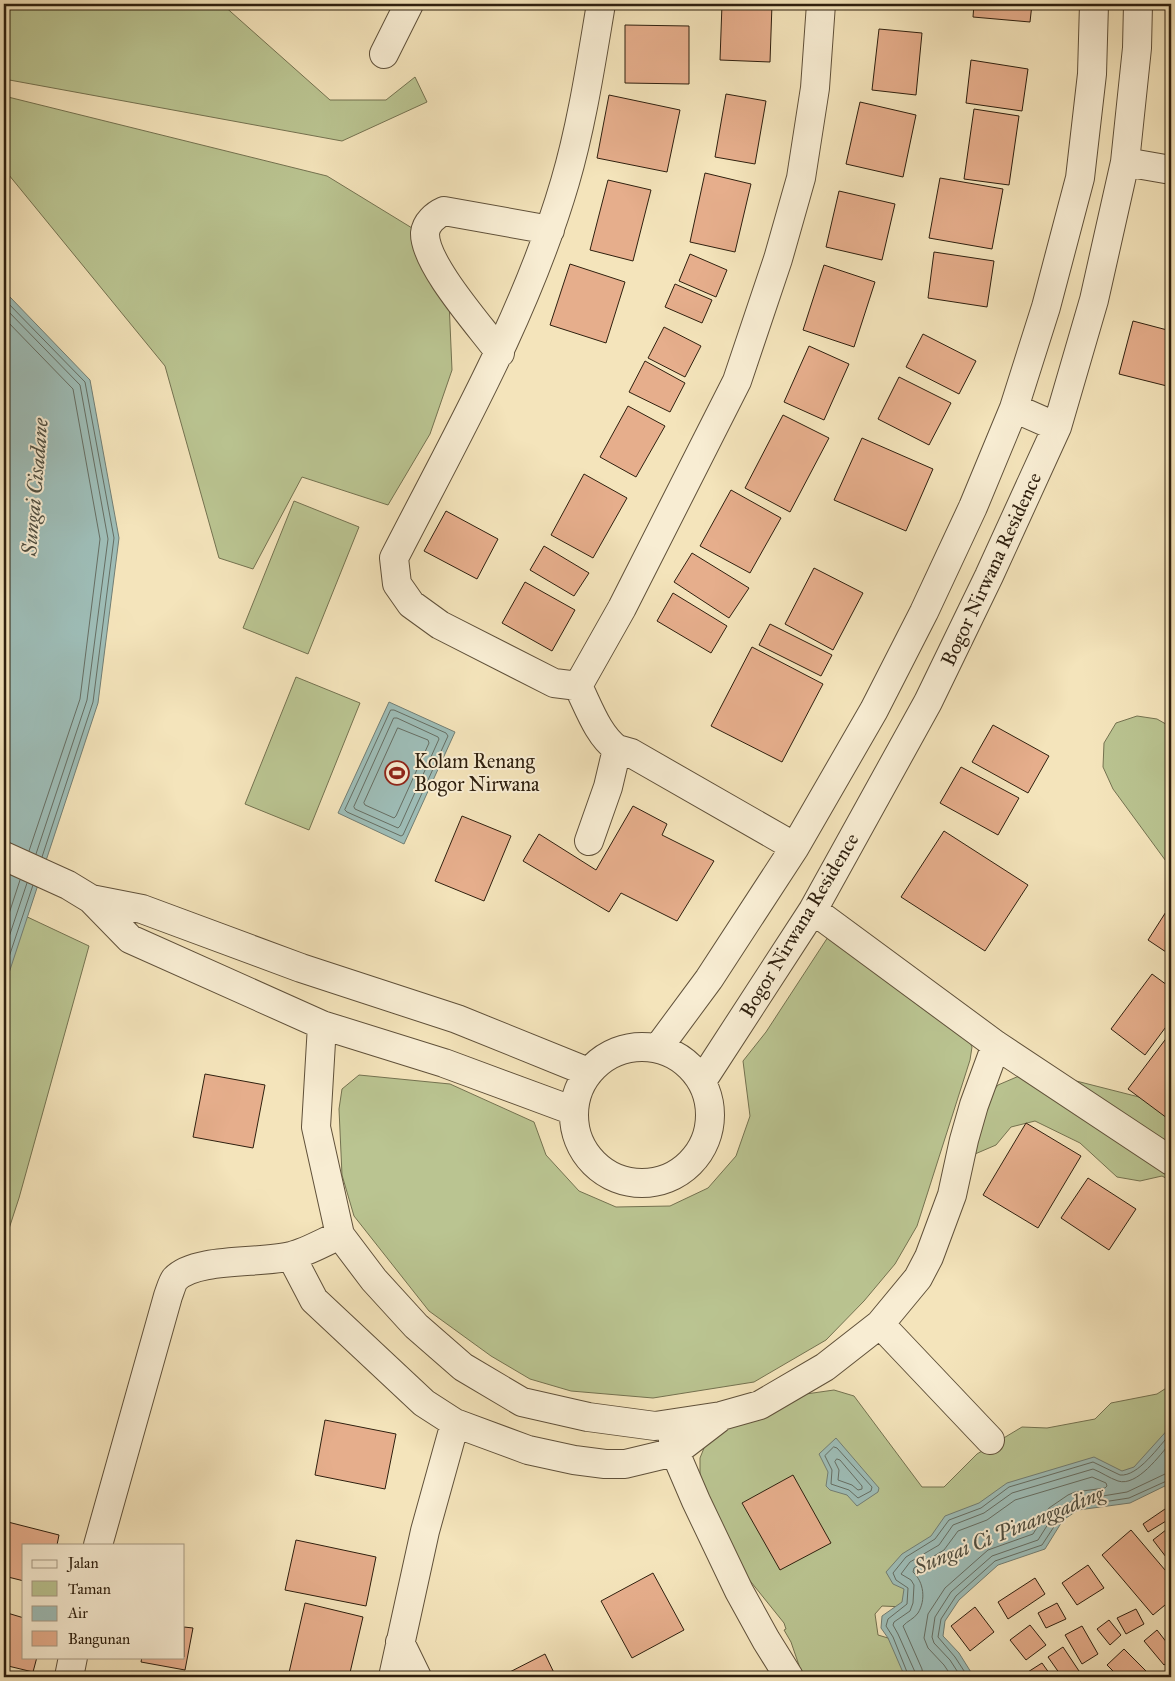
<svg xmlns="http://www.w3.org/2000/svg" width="1175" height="1681" viewBox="0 0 1175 1681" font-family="'IM FELL Great Primer',serif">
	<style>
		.green { fill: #bac491; stroke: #747250 }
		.water { fill: #9ebdb7; stroke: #727e74 }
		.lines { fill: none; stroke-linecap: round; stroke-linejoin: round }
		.shore { stroke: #666e63; stroke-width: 1 }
		.building { fill: #e6ae8c; stroke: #2f200f }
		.minor-casing { stroke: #60513a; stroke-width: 30 }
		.minor { stroke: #f8edd3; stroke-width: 28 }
		.labels { text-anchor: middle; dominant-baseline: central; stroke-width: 4; stroke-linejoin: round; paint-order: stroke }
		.street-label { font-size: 20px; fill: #2f200f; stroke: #f8edd3 }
		.poi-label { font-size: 20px; fill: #2f200f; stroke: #f8edd3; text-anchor: start }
		.water-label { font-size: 21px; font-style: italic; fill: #504f41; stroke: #f8edd3 }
	</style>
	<rect width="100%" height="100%" fill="#f4e4bb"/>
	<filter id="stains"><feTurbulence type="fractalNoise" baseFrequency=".004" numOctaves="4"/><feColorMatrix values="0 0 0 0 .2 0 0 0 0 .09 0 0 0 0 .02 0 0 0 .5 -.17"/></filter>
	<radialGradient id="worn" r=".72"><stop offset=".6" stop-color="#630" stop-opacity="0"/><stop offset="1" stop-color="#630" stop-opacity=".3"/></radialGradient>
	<path class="green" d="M4,4H222L330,100H386L415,77L427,102L342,141L4,79Z
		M4,96L327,176L412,228L449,301L452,370L430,434L388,505L302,477L253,569L219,558L165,366L4,169Z
		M294,501L359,527L308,654L243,628Z
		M296,677L360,703L309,830L245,804Z
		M1137,716L1157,719L1171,727V868L1113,789L1103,767L1104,743L1116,723Z
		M21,914L89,946L19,1198L4,1244V969Z
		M828,937L967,1036L972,1047L970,1060L917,1226L895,1264L864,1301L826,1340L754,1382L653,1398L571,1391L530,1379L491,1356L429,1311L354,1216L342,1175L339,1109L342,1089L359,1075L450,1084L534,1122L546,1155L579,1191L616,1207L670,1206L708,1188L736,1156L750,1116L743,1061L766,1032Z
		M1033,1070L1143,1098L1171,1112V1181L1162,1176L1140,1181L1117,1177L1080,1143L1035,1121L1011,1127L996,1145L975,1154L983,1103L998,1085Z
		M1171,1385V1433L1128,1479L911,1578L905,1607L882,1606L875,1614L878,1635L888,1638L922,1677H803L791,1642L784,1630L786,1629L784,1623L743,1572L700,1488V1458L708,1438L749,1416L792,1396L834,1390L854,1396L922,1487H944L977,1454L1022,1427L1047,1428L1095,1419L1111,1403L1157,1394Z"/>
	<path class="water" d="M4,293L10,297L90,380L119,538L98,703L4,988Z
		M389,702L455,732L404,844L338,813Z
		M1171,1426V1483L1130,1503L1078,1510L1063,1520L1045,1549L998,1565L959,1600L945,1621L943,1636L959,1653L974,1677H905L888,1638L881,1628L882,1616L902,1602L904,1589L893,1584L886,1572L902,1554L931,1536L945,1516L979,1503L1007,1483L1094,1457L1122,1471L1134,1467Z
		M836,1438L879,1488L878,1492L857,1506L847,1495L830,1490L826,1486L828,1472L819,1454Z"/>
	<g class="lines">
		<path class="shore" d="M4,299L85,382L114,538L93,702L42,857
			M4,307L80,385L108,539L87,700L36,854
			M4,318L73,389L100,539L80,699L29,851
			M391,710H394L446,733L448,736L403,835L401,836L347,812L345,810Z
			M394,718H397L438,737L439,739L400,826L398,828L355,809L354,807Z
			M398,728L428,740L429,743L396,816L394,818L365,805L364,803Z
			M4,929L20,880
			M4,952L27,883
			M4,972L33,885
			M834,1447L837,1448L872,1487L871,1491L858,1498L849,1490L831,1484L832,1470L825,1456Z
			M837,1459L840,1460L862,1486V1489L858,1490L852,1485L838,1480L839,1470L835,1462Z
			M909,1677L893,1637L886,1626L888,1619L907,1604L908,1588L896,1580L893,1573L906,1557L935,1539L949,1520L981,1508L1009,1487L1093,1462L1120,1475C1138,1477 1159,1446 1171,1433
			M915,1677V1672L898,1634L893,1625L894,1622L910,1611L913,1603L914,1585L911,1580L901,1574L910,1562L939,1545L953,1525L984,1513L1012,1493L1093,1469C1101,1472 1109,1478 1118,1481C1137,1487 1160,1455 1171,1442
			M923,1677L922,1669L903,1626C907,1621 914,1619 918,1613C926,1600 924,1582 913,1572L914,1568L944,1550L958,1531L987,1520L1015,1500L1092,1477L1106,1483L1107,1486L1105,1488L1075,1492L1068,1495L1049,1508L1033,1534L988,1550L945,1588L928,1614L924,1638L928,1648L944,1665L952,1677
			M961,1677L950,1660L934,1643L932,1637L935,1617L951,1592L992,1556L1038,1540L1055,1513L1072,1501L1127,1492L1165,1474L1171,1473
			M968,1677L955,1657L938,1637L941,1619L956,1596L995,1561L1042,1545L1061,1516L1077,1506L1129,1498L1171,1479"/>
	</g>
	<path class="building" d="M722,4H772L770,62L720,60Z
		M974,4H1032L1030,22L973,17Z
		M625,25L689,26V84L625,83Z
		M879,29L922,33L916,95L872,90Z
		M971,60L1028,69L1022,111L966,103Z
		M726,94L766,101L755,164L715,157Z
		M609,95L680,110L667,172L597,158Z
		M860,102L916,115L903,177L846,164Z
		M974,109L1019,116L1009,185L964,179Z
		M705,173L751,184L735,252L690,242Z
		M940,178L1003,189L992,249L929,238Z
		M608,180L651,190L633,261L590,250Z
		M839,191L895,204L882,260L826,247Z
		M934,252L994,261L987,307L928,298Z
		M690,254L727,270L716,297L679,281Z
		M570,264L625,282L606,343L550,325Z
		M824,265L875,282L854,347L803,330Z
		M675,284L712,300L702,323L665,307Z
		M1133,321L1171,331V387L1119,374Z
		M664,327L701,346L685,377L648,358Z
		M923,334L976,361L959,394L906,367Z
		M809,346L849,364L824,420L784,402Z
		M645,361L685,383L670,412L629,392Z
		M899,377L951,403L929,445L878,419Z
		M628,406L665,426L636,477L600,457Z
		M783,415L829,438L790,512L745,488Z
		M862,438L933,469L906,531L834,500Z
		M584,474L627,498L593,558L551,535Z
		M731,490L781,518L750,573L700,546Z
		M446,511L498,539L477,579L424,551Z
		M544,546L589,573L574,596L530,570Z
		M692,553L749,588L729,618L674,582Z
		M814,568L863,593L833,650L785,624Z
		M525,582L575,610L552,651L502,623Z
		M673,593L727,626L711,653L657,621Z
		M770,624L832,655L821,676L759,645Z
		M752,647L823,684L782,762L711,726Z
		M993,725L1049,756L1028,793L972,762Z
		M961,767L1019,798L998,835L940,803Z
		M633,806L667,824L662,835L714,861L677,921L621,893L609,912L523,861L539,834L596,870Z
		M462,816L511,836L484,901L435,881Z
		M944,831L1028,885L985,951L901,897Z
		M1171,904V951L1169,954L1148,940Z
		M1152,974L1171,988V1020L1145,1055L1111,1029Z
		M1171,1032V1121L1128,1089Z
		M205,1074L265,1085L253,1148L193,1137Z
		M1026,1123L1081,1156L1038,1228L983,1195Z
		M1088,1178L1136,1209L1109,1250L1061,1218Z
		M325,1420L396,1434L385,1489L315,1475Z
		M793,1475L831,1543L780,1570L742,1503Z
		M1165,1509L1171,1518L1148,1532L1143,1524Z
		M4,1521L59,1535L57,1545H24V1581L4,1576Z
		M1171,1526V1553L1166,1557L1153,1540Z
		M1131,1530L1171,1577V1600L1153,1615L1102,1555Z
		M296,1540L376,1557L366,1606L285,1590Z
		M1088,1565L1104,1588L1077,1605L1062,1583Z
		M653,1573L684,1630L632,1658L601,1601Z
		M1035,1578L1045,1594L1008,1619L998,1602Z
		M305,1603L363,1617L349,1677H288Z
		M1057,1603L1066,1619L1046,1628L1038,1613Z
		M975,1607L994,1632L970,1651L951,1626Z
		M1136,1609L1144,1624L1126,1634L1117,1618Z
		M4,1612L24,1618V1657H37L33,1672L4,1665Z
		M1109,1620L1121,1635L1110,1645L1097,1629Z
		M1030,1625L1046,1645L1026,1660L1010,1640Z
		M1082,1626L1098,1654L1082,1664L1065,1635Z
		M184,1627L193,1628L185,1670L141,1662L142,1657H184Z
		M1157,1630L1171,1648V1660L1164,1665L1144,1641Z
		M1063,1647L1081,1674L1076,1677H1062L1048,1657Z
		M1124,1649L1151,1676L1150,1677H1119L1107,1665Z
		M545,1654L556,1677H500Z
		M1042,1663L1052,1677H1020Z"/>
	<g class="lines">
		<g class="minor-casing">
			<path id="minor" d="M384,54L409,4
				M1125,162L1171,170
				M500,353C481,327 424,264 425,233C426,223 435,215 444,211L550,230
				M1014,408L1057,427
				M578,686L554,683L440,625L411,604L397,584L394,558C457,435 526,315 565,182C582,124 591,63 601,4
				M578,686L622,608L737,381L778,259L801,178L815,88L821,4
				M578,686C589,708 598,735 617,749L608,787L589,841
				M617,749L631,753L795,847
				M4,856L68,885L91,899L130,939L322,1025L444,1063L574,1111
				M91,899L142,909L301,968L457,1019L588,1072
				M813,910L996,1045L1171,1161
				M322,1025L316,1127L340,1235L374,1280L416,1326L463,1367L522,1402L588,1417L655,1426L721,1416L760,1405L825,1367L880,1324L918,1278L929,1257L952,1195L964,1140L974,1105L996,1045
				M574 1115a68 68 0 1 1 136 0a68 68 0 1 1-136 0Z
				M658,1048L709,979L795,847L874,710L924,612L973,507L1014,408L1046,307L1080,178L1092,74L1094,4
				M702,1081L813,910L928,702L989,576L1057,427L1094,300L1125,162L1137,48L1138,4
				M291,1256L314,1300L424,1403L455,1423L528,1450L574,1460L605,1464H625L675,1452L718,1419
				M880,1324L990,1440
				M672,1434L675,1452L696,1501L739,1591L766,1640L789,1677
				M98,1545L168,1296C170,1291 172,1283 175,1279C196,1257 262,1264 291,1256C307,1252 324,1242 340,1235
				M400,1642L417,1677
				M69,1677L73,1657
				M393,1677L425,1531L455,1423"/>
		</g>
		<use href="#minor" class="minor"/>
	</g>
	<defs>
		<g id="stadium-ring" transform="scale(1.25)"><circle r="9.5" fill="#f8edd3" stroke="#8f2418" stroke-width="1.5"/><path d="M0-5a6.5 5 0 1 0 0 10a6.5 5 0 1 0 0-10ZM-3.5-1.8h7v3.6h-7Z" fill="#8f2418"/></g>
	</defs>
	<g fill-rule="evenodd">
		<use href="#stadium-ring" x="397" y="773"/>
	</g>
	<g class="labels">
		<g class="street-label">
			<text transform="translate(991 569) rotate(-65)">Bogor Nirwana Residence</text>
			<text transform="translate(799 925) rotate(-59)">Bogor Nirwana Residence</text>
		</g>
		<g class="poi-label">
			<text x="414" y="761">Kolam Renang<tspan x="414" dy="23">Bogor Nirwana</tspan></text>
		</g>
		<g class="water-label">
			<text transform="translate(35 487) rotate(-85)">Sungai Cisadane</text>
			<text transform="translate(1009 1530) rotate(-22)">Sungai Ci Pinanggading</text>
		</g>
	</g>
	<rect width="1175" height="1681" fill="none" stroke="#f4e4bb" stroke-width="20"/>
	<rect x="5" y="5" width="1165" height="1671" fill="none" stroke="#2f200f" stroke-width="2.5"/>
	<rect x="10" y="10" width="1155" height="1661" fill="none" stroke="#2f200f"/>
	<rect x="22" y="1544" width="162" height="115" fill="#f8edd3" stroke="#a89b85"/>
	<rect x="32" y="1560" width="25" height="8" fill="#f8edd3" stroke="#a89b85"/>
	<text x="68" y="1568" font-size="15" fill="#2f200f">Jalan</text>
	<rect x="32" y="1581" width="25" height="15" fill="#bac491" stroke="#a89b85"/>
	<text x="68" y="1594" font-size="15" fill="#2f200f">Taman</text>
	<rect x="32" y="1606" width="25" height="15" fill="#9ebdb7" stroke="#a89b85"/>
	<text x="68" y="1618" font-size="15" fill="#2f200f">Air</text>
	<rect x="32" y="1631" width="25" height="15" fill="#e6ae8c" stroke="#a89b85"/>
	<text x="68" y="1644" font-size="15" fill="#2f200f">Bangunan</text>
	<rect width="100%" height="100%" filter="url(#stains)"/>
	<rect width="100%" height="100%" fill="url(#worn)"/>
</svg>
